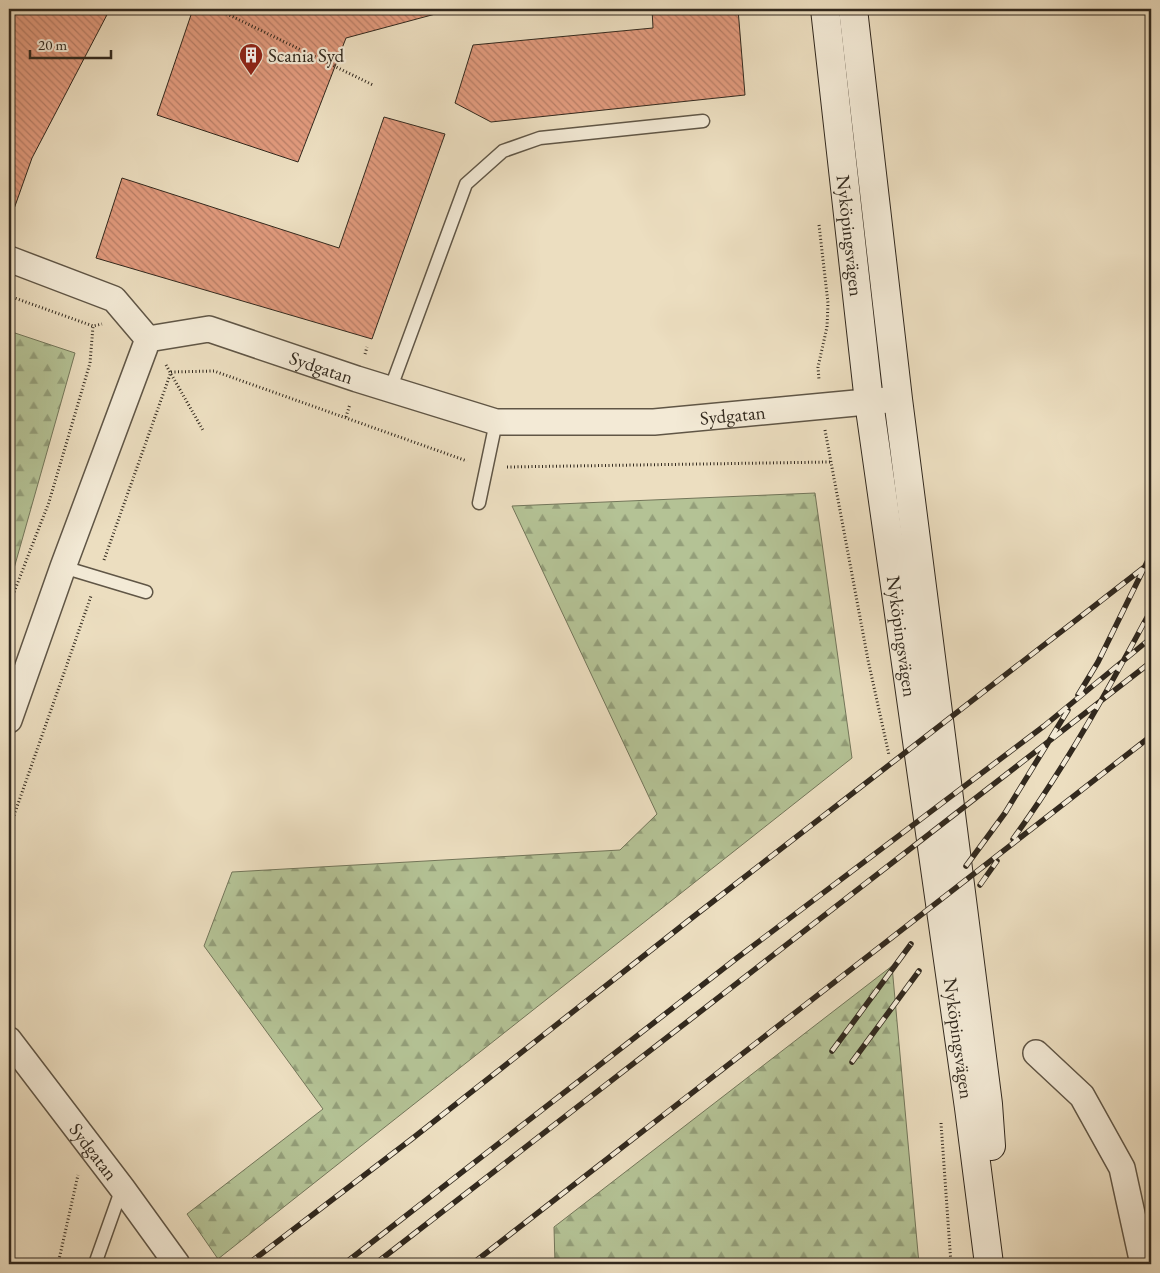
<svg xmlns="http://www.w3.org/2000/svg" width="1160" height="1273" viewBox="0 0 1160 1273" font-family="'EB Garamond',serif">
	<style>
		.forest { fill: url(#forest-firs); stroke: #73765a }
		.building { fill: url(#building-back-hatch); stroke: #32291e }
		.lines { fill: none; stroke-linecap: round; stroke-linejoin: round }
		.lane-casing { stroke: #605646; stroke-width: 15 }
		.street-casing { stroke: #605646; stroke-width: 28 }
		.secondary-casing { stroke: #32291e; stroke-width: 30 }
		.path { stroke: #32291e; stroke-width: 3; stroke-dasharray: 1 2.5; stroke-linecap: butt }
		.lane { stroke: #f3ead6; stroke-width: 12 }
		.street { stroke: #f3ead6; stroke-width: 25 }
		.secondary { stroke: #f3ead6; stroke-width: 28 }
		.rail-casing { stroke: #32291e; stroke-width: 5.5 }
		.rail { stroke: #f3ead6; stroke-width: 4; stroke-dasharray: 11; stroke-linecap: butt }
		.labels { text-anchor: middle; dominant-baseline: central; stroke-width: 4.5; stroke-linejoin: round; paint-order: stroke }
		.poi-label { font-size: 19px; fill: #32291e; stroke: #f3ead6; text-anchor: start }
		.street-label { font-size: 19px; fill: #32291e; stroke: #f3ead6 }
	</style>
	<defs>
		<pattern id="forest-firs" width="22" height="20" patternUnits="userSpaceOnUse" patternTransform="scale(1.25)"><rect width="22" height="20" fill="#b4c295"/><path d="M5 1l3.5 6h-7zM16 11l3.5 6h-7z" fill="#939e79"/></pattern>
		<pattern id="building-back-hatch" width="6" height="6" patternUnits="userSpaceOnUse" patternTransform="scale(1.25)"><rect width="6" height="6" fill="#e29b7e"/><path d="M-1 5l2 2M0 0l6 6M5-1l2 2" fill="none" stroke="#b87e67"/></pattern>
	</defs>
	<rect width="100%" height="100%" fill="#ecdec0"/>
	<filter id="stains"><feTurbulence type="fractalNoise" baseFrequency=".004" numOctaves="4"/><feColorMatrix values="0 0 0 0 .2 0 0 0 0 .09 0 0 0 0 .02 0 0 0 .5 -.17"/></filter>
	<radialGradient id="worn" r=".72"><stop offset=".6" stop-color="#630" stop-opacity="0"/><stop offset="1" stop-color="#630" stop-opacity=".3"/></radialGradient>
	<path class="forest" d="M9,331L75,353L9,586Z
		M815,493L852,758L218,1259L187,1214L323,1109L204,946L232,872L620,850L657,814L512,506Z
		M892,966L919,1264H555L554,1227Z"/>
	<path class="building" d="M9,9H110L32,158L9,223Z
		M193,9H454L346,38L298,162L157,115Z
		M652,9H738L745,95L491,122L455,103L473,45L653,28Z
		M384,117L445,134L372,339L96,258L122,178L339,248Z"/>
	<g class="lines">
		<g class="lane-casing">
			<path id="lane" d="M390,390L466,184L503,151L540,138L703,121
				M479,503L496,422
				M63,567L146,592
				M95,1264L122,1188"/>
		</g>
		<g class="street-casing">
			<g id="street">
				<path d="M9,259L114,299L148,339"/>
				<path id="s1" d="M9,720L63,567L148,339L209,329L357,379L496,422H654L898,399"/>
				<path id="s2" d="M9,1040L122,1188L177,1264"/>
				<path d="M1036,1053L1082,1096L1122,1168L1143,1264"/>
			</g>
		</g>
		<g class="secondary-casing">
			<g id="secondary">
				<path id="s3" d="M825,9L869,402L969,1108L989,1264"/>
				<path d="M853,9L898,399L988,1104L991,1146"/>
			</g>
		</g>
		<path class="path" d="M217,9L373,85
			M819,225L828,303L827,327L818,367L819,380
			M9,296L93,326L102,324
			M365,354L367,347
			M166,365L204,432
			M171,372L214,371L467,461
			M346,417L350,404
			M825,430L868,660L889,755
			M507,467L830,462
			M104,560L171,372
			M9,605L49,502L90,363L93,326
			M9,871L12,821L91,596
			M941,1123L951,1264
			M58,1264L78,1175"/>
		<use href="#lane" class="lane"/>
		<use href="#street" class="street"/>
		<use href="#secondary" class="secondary"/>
		<g class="rail-casing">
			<path id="rail" d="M1078,695L1098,662L1151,554
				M1013,839C1066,766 1109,688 1151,610
				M966,866L1005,813L1068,710
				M980,885L997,861
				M832,1051L911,944
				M852,1062L919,971
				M248,1264L413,1138L693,917L1151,562
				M344,1264L737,958L1044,726L1151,638
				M375,1264L1151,662
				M472,1264L1151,736"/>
		</g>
		<use href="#rail" class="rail"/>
	</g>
	<defs>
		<g id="building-pin" transform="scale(1.25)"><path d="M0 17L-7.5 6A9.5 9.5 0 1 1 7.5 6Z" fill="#8f2418" stroke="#f3ead6"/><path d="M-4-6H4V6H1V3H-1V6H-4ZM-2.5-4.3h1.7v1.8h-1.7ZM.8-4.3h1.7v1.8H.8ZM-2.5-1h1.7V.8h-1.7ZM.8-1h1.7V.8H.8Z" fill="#fff"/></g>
	</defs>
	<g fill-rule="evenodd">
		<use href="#building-pin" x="251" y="55"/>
	</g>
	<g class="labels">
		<g class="poi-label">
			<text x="268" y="55">Scania Syd</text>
		</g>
		<g class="street-label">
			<text stroke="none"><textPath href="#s3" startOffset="228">Nyköpingsvägen</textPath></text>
			<text stroke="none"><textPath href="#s1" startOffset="586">Sydgatan</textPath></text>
			<text stroke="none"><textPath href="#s1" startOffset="1006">Sydgatan</textPath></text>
			<text stroke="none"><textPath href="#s3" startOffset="632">Nyköpingsvägen</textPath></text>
			<text stroke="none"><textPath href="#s3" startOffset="1038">Nyköpingsvägen</textPath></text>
			<text stroke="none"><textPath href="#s2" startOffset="140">Sydgatan</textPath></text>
		</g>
	</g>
	<rect width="1160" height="1273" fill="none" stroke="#ecdec0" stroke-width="30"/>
	<rect x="10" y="10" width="1140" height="1253" fill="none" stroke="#32291e" stroke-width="2.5"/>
	<rect x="15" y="15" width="1130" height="1243" fill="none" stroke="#32291e"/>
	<path d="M30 50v8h81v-8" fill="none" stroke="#32291e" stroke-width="2.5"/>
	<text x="38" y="50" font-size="15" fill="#32291e" stroke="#f3ead6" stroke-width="4" paint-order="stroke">20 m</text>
	<rect width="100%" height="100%" filter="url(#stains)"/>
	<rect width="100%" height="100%" fill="url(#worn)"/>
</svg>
